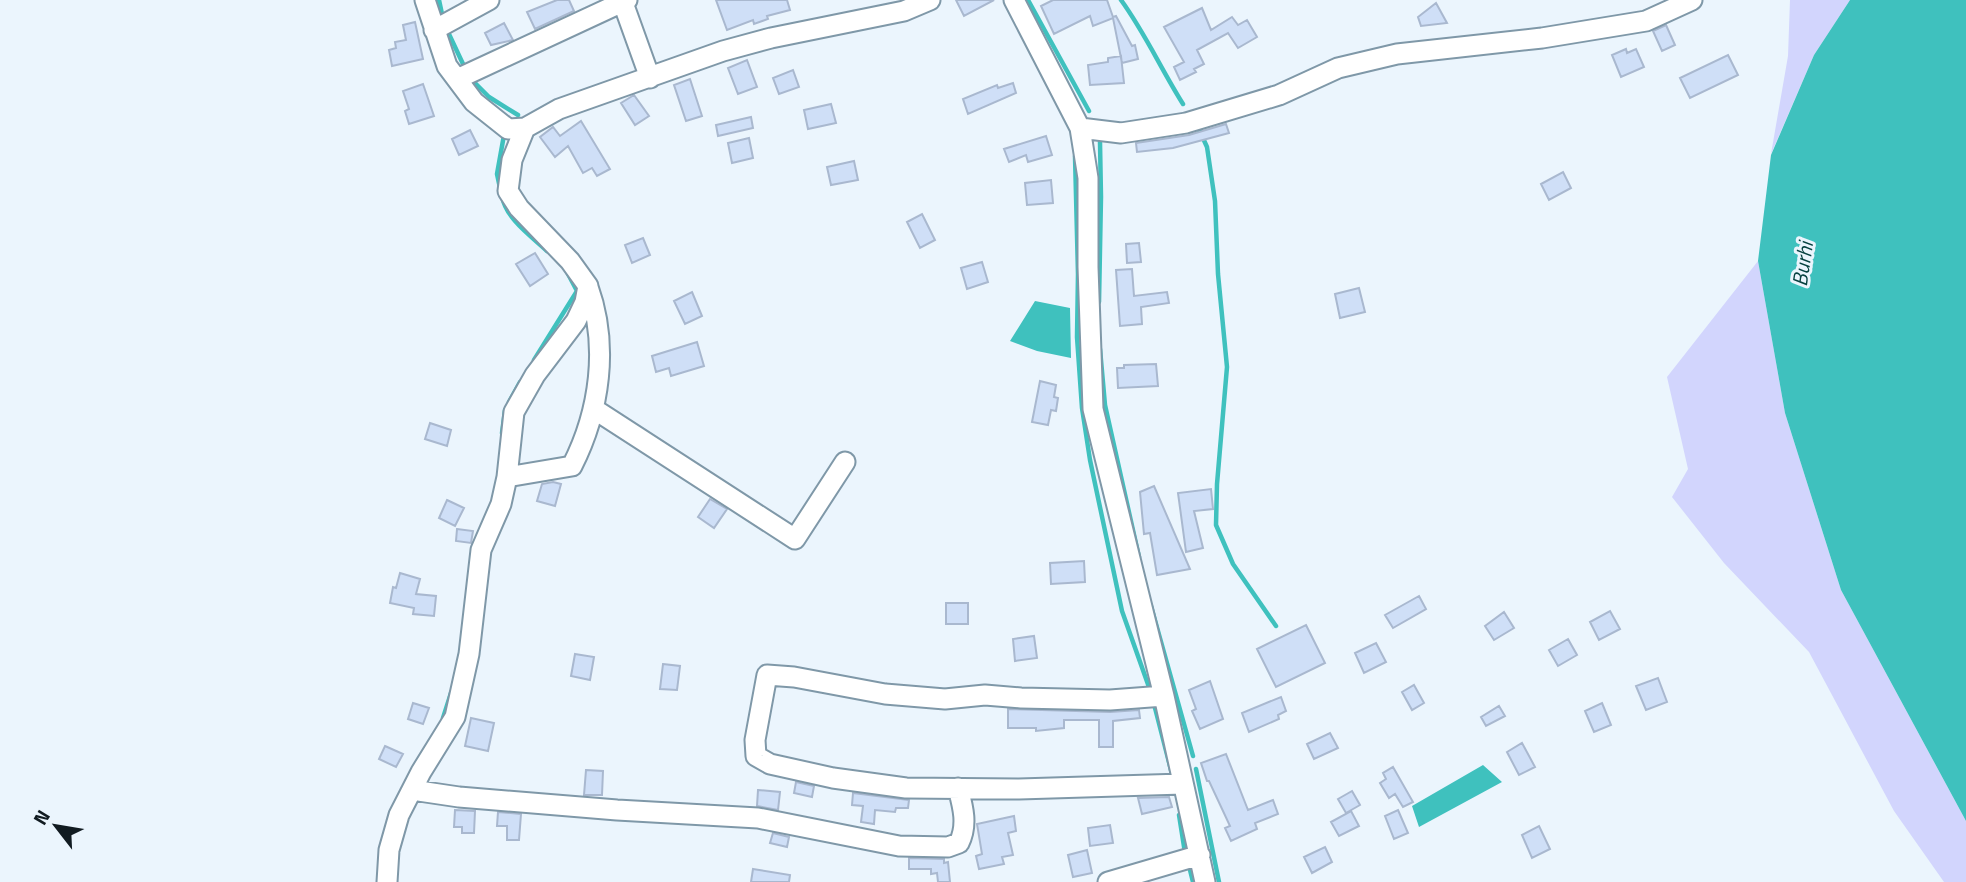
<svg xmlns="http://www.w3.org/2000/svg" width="1966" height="882" viewBox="0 0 1966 882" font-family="'Titillium Web',sans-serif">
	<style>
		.green { fill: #d2d5fd }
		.water { fill: #3fc1be }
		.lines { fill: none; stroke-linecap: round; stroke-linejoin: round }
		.stream { stroke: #3fc1be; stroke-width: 4.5 }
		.building { fill: #cfdff7; stroke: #a9b8cf; stroke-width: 2 }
		.minor-casing { stroke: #7f98a8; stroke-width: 23 }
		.minor { stroke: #fff; stroke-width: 19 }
		.labels { text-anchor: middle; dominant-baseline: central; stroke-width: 6; stroke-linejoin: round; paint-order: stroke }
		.water-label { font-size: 21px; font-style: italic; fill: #074241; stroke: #ebf5fd }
	</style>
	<rect width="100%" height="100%" fill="#ebf5fd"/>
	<path class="green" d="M1790,0H1850L1814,55L1771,154L1788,56Z
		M1758,261L1785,413L1841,590L1966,821V882H1944L1894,811L1809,652L1724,563L1672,497L1688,469L1667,377Z"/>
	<path class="water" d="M1850,0H1966V821L1841,590L1785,413L1758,261L1771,155L1814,55Z
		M1035,301L1070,308L1071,358L1037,351L1010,341Z
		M1483,765L1502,782L1419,827L1412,806Z"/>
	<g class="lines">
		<path class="stream" d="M439,0L442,14
			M1028,0L1089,111
			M1121,0C1145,33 1161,69 1183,104
			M448,32L463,64
			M473,81L489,97L518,115
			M1197,125L1207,147L1215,201L1218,274L1227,367L1217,484L1216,525L1233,564L1276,626
			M1075,156L1078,274L1077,337L1082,408L1090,460L1122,611L1150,690
			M500,188L497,174L504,135
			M502,196C506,219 531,236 547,251
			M1099,302L1101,197L1100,142
			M1100,349L1105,405L1139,557
			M534,360L577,291L567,272
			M509,402L520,382
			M502,433L505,410
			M1151,606L1193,756
			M1154,704L1172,774
			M443,718L451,693
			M1196,769L1219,882
			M1179,815L1185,853
			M1190,870L1193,882"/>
	</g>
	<path class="building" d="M557,0H569L574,11L535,29L527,12Z
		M716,0H787L790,10L767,16L768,19L754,24L753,20L727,30Z
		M956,0H994L964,16Z
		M1053,0H1107L1113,17L1116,16L1132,46L1135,45L1138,59L1122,63L1113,18L1093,26L1090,16L1054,34L1041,6Z
		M1436,3L1447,23L1421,26L1418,17Z
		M1202,8L1211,30L1232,17L1238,25L1247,20L1257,37L1238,48L1228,33L1197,50L1204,64L1194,69L1196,72L1180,80L1174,67L1184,62L1164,27Z
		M415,22L423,59L392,66L389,50L396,48L395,42L406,40L403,25Z
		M504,23L513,40L491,45L485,33Z
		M1666,25L1675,45L1662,51L1653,31Z
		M1626,49L1627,53L1636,49L1644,67L1621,77L1612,55Z
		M1728,55L1738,75L1690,98L1680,78Z
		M1121,56L1124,83L1090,85L1088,65L1108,62V58Z
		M747,60L757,87L738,94L728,68Z
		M793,70L799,87L779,94L773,78Z
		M690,79L702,116L686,121L674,85Z
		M1013,83L1016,93L968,114L963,99L997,85L998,88Z
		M423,84L434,116L409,124L405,111L409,109L403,91Z
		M634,95L649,116L635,125L621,103Z
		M831,104L836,123L808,129L804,110Z
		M751,117L753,128L718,136L716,125Z
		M581,121L610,169L597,176L592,168L583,173L568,146L555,157L540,137L553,127L560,136Z
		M1226,124L1229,133L1173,148L1137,152L1136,143L1189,135Z
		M470,130L478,146L459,155L452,139Z
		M1046,136L1052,155L1028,162L1026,155L1009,162L1004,149Z
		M749,138L753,158L732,163L728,143Z
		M854,161L858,180L831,185L827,167Z
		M1563,172L1571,188L1549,200L1541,184Z
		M1051,180L1053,203L1027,205L1025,183Z
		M922,214L935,240L920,248L907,222Z
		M643,238L650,255L632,263L625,245Z
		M1139,243L1141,262L1127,263L1126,244Z
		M535,253L548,274L530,286L516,264Z
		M982,262L988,282L967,289L961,268Z
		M1132,269L1134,296L1167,292L1169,303L1141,307L1142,324L1120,326L1116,270Z
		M1359,288L1365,312L1340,318L1335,294Z
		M692,292L702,316L685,324L674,301Z
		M697,342L704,366L671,376L669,368L656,372L652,356Z
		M1156,364L1158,386L1118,388L1117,368H1124V365Z
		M1040,381L1056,385L1054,397L1058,398L1056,411L1051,410L1048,425L1032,422Z
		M430,423L451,430L447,446L425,439Z
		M553,482L561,484L555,506L537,501L542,484Z
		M1154,486L1190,569L1157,575L1150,533L1144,534L1140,492Z
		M1211,489L1213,509L1194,511L1203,548L1186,552L1178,493Z
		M710,499L727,509L714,528L698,517Z
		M447,500L464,508L455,526L439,518Z
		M457,529L473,531L471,543L456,541Z
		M1084,561L1085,582L1051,584L1050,563Z
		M400,573L420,579L416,594L436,596L434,616L413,614L414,608L390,603L393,587L396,588Z
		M1419,596L1426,609L1393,628L1385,615Z
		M946,603H968V624H946Z
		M1610,611L1620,629L1599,640L1590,622Z
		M1504,612L1514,628L1494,640L1485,626Z
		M1306,625L1325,663L1276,687L1257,649Z
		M1034,636L1037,658L1015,661L1013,639Z
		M1568,639L1577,655L1558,666L1549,650Z
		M1376,643L1386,662L1364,673L1355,653Z
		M575,654L594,657L590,680L571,676Z
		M663,664L680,666L677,690L660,689Z
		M1658,678L1667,702L1646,710L1636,686Z
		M1210,681L1223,719L1200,729L1192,711L1196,709L1189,690Z
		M1414,685L1424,703L1412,710L1402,692Z
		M1281,697L1286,711L1278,715L1279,719L1249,732L1242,713Z
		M413,703L429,708L423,724L408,719Z
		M1602,703L1611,725L1594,732L1585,711Z
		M1499,706L1505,716L1486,726L1481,717Z
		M1008,709L1110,712L1139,710L1140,718L1113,721V747H1099V720H1064V728L1036,731V728H1008Z
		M471,718L494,723L488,751L465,746Z
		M1330,733L1338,748L1314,759L1307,744Z
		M1522,743L1535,767L1519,775L1507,752Z
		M385,746L403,754L396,767L379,759Z
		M1226,754L1248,810L1273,800L1278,814L1255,823L1257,829L1231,841L1225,828L1230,826L1209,781H1207L1201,763Z
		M1393,767L1413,802L1403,807L1395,794L1389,798L1380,783L1386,779L1383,773Z
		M586,770L603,771L602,795H584Z
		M796,782L814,786L812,797L794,793Z
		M758,790L780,792L778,810L757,806Z
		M1352,791L1360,805L1346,813L1338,799Z
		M853,793L909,800L908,808H896L895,812L875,810L874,824L861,822L863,806L852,805Z
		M1169,797L1172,807L1142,814L1138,798Z
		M455,810L475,811L474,833H462V827H454Z
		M1398,810L1408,833L1394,839L1385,816Z
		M1351,811L1359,826L1339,836L1331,822Z
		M498,812L521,814L519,840H507V826H497Z
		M1014,816L1016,831L1008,833L1013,855L1002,857L1004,864L979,869L976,856L982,854L977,824Z
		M1110,825L1113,843L1090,846L1088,828Z
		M1539,826L1550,849L1532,858L1522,835Z
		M773,833L789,837L787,847L770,843Z
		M1325,847L1332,862L1312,873L1304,857Z
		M1087,850L1092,873L1073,877L1068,855Z
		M909,858L944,859V863L948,862L950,882H938L937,873L931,874V869H909Z
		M753,869L790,875L789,882H751Z"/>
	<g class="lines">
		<g class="minor-casing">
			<path id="minor" d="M425,0L447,66L474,102L508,129L525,128L559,109L723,51L771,38L904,11L930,0
				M622,0L650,78
				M1014,0L1080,128L1088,178V267L1093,409L1164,696L1205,882
				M434,30L489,0
				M457,79L627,0
				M1080,128L1121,133L1186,123L1279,95L1338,68L1397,54L1542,38L1646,21L1692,0
				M594,409L795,539L845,462
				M507,477L572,466C600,411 609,345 588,287
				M1164,696L1110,700L1021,698L985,695L945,699L885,694L794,677L767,675L755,740L756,756L770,764L833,778L906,788L1019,789L1183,784
				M412,790L459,797L617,810L758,818L899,846L948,847L959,843C968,825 963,807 958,788
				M387,882L389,850L399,815L421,772L455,717L469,654L481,550L501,504L507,477L514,412L535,375L576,321L585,302L588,286L570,261L519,208L508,191L512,160L525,128
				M1108,882L1200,855"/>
		</g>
		<use href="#minor" class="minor"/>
	</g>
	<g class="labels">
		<g class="water-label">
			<text transform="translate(1802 264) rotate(-82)">Burhi</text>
		</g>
	</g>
	<g transform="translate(56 826) rotate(301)" stroke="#ebf5fd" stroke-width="5" paint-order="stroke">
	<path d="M0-5L12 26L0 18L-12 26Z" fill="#111b21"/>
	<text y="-10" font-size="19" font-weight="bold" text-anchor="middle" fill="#111b21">N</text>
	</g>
</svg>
